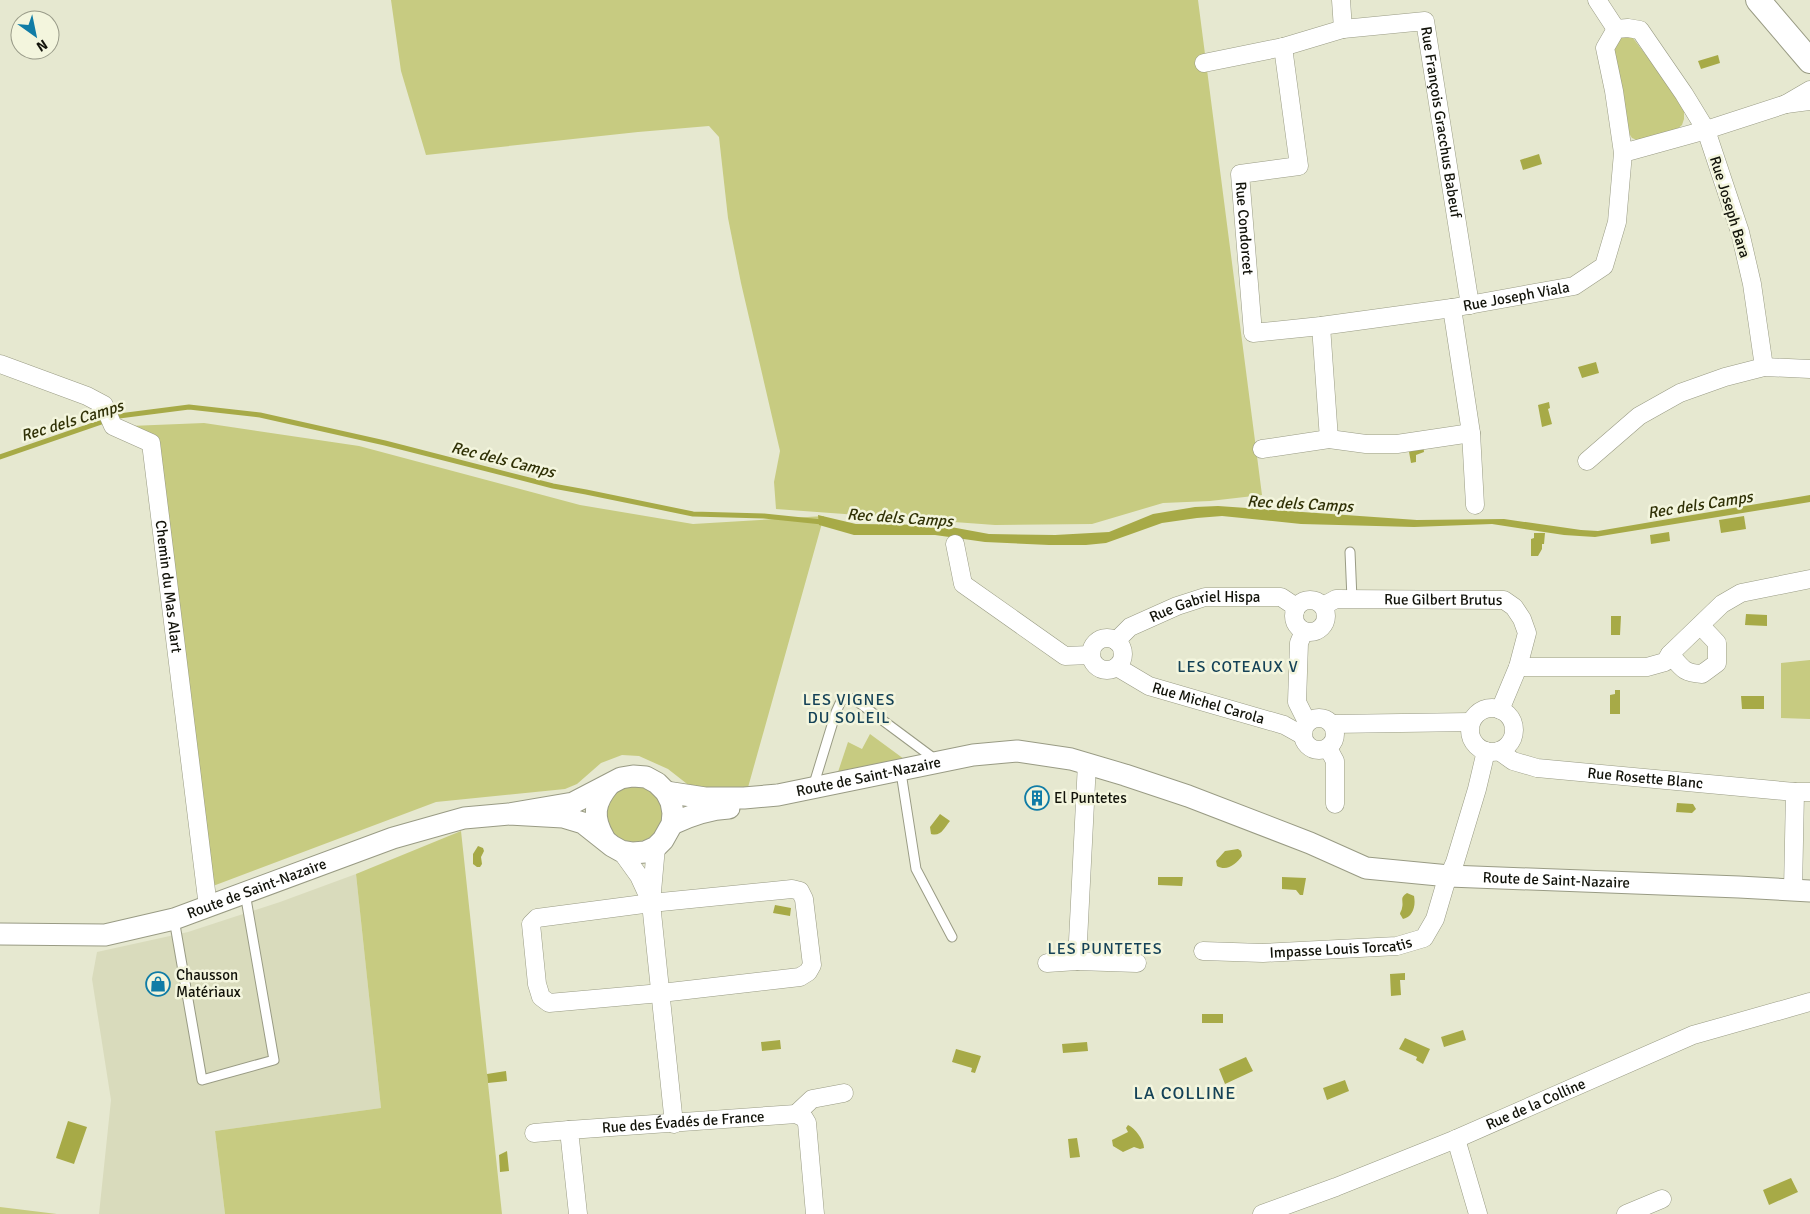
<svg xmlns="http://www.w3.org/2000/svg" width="1810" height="1214" viewBox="0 0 1810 1214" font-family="Signika,sans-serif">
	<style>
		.built { fill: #d9dbbc }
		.green { fill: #c7cb81 }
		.water { fill: #a7aa47 }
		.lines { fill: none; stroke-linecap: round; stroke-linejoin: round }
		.stream { stroke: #a7aa47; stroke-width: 5 }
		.service-casing { stroke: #999b84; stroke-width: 11 }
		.minor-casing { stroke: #999b84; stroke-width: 19 }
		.tertiary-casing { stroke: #999b84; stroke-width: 23 }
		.secondary-casing { stroke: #999b84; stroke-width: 26 }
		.service { stroke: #fff; stroke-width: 9 }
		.minor { stroke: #fff; stroke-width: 18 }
		.tertiary { stroke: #fff; stroke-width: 21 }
		.secondary { stroke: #fff; stroke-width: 24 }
		.labels { text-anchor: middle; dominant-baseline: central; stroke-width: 5; stroke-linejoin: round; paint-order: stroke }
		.street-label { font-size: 15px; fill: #12130a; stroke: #f3f5dd }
		.poi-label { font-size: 15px; fill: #12130a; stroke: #f3f5dd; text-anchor: start }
		.water-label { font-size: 16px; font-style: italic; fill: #303106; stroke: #f3f5dd }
		.neighbourhood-label { font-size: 16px; letter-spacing: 1px; fill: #154257; stroke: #f3f5dd }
		.quarter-label { font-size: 18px; letter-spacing: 1px; fill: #154257; stroke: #f3f5dd }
	</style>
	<rect width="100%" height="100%" fill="#e6e8d0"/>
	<path class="built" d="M356,874L381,1108L215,1131L225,1214H99L111,1100L92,979L97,952L188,932L280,902Z"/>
	<path class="green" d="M391,0H1198L1262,495L1210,501L1163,503L1092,524L995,525L776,509L774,482L780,451L741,283L728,218L719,137L709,126L638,132L426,155L401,71Z
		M1629,36L1633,38L1664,79L1684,111V119L1682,125L1675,131L1639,141L1632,138L1628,132L1613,46L1622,37Z
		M204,423L359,446L580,505L693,524L824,516L747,791L691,787L668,769L639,756L622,755L601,763L577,784L565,789L436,802L213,886L162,471L130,426Z
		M1810,660V719L1781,718V663Z
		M870,734L904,759L837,775L848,742L862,749Z
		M605 813a29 29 0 1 1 58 0a29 29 0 1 1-58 0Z
		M461,831L502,1214H225L215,1131L381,1108L356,874Z
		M0,1207L57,1214H0Z"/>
	<path class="water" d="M1718,55L1720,63L1701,69L1698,61Z
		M1539,154L1542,164L1523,170L1520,160Z
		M1596,362L1599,373L1582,378L1578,367Z
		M1549,402L1550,408L1548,409L1552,424L1542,427L1538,405Z
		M1423,444L1424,452L1416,455V462L1411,463L1408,446Z
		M1810,495V502L1595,537L1564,535L1492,524L1414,527L1301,524L1222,516L1197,518L1162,523L1106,543L1086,545H1049L985,542L935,535H854L819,525L818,515L856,524L940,525L989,534L1055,535L1109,532L1153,514L1195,507L1218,506L1417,520L1504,519L1581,530L1598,531Z
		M1744,516L1746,529L1721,533L1719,520Z
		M1669,532L1670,541L1651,544L1650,535Z
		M1534,533H1545L1544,544H1542V549L1538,556H1531V539L1534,538Z
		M1746,614L1767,615V626L1745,625Z
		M1611,616H1621L1620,635H1611Z
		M1615,690H1620V714H1610V695L1615,694Z
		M1741,696H1764V709H1742Z
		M1677,803L1693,804L1696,809L1692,813L1676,812Z
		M940,814L950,821C944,828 941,837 931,834L930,827Z
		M478,846L483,848L484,851L481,857L482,864L480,867H477L473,864V854Z
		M1238,849L1241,851L1242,856C1236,864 1227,872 1217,866L1216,861L1225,851Z
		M1158,877H1183L1182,886L1158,885Z
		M1282,877L1306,878L1303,895H1300L1296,890L1282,889Z
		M1407,893L1414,896C1416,906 1413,917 1403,919L1400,914C1400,912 1402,910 1402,908C1404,901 1399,898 1407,893Z
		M775,905L791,908L790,916L773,913Z
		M1405,973V980H1400L1401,995L1391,996L1390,974Z
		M1202,1014H1223V1023H1202Z
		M1463,1030L1466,1040L1444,1047L1441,1037Z
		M1405,1038L1430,1049L1423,1064L1416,1060L1417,1057L1399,1049Z
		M780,1040L781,1049L762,1051L761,1042Z
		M1087,1042L1088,1051L1063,1053L1062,1044Z
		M956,1049L981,1056L975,1073L971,1072L972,1068L952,1062Z
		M1246,1057L1253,1071L1225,1084L1219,1069Z
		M506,1071L507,1081L488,1083L487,1074Z
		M1345,1080L1349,1091L1327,1100L1323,1088Z
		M68,1121L87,1127L74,1164L56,1158Z
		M1128,1125C1135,1128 1144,1140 1144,1148L1140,1149L1134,1147L1123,1152L1113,1146L1112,1140L1128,1132L1126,1128Z
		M1077,1138L1080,1157L1070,1158L1068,1139Z
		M507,1151L509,1171L500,1172L499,1155Z
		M1791,1178L1798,1192L1769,1205L1763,1190Z"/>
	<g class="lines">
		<path class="stream" d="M0,457L119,416L189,407L260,415L385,443L553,486L586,492L693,514L764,516L822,522"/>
		<g class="service-casing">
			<path id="service" d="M1350,552L1352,599
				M902,779L916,869L952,937
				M813,787L836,712L841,701L847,698L854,699L936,760
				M174,919L202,1080L274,1060L245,893"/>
		</g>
		<g class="minor-casing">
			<g id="minor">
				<path d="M1341,0L1343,29"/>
				<path d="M1597,0L1616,29"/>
				<path id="s1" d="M1283,47L1299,166L1240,174L1253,333L1321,326L1452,308L1574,286L1604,266L1617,222L1623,153L1614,91L1605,48L1616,29L1628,28L1640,30L1684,94L1706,130L1623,153"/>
				<path id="s2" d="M1204,63L1283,47L1343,29L1425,21L1470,305"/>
				<path d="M1810,90L1786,104L1810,101"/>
				<path d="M1452,308L1471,433L1475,505"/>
				<path d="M1321,326L1329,439"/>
				<path id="s3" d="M0,364L87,396L104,405L113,426L151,443L208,907"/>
				<path d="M1764,367L1752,284L1740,232L1706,130L1786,104"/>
				<path d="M1262,449L1329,439L1366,444H1397L1471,433"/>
				<path d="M1587,461L1639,416L1680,393L1725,377L1764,367L1810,369"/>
				<path d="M955,544L963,584L1065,656L1090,655"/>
				<circle cx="1310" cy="616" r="16"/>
				<path id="s4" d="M1323,606L1336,599L1504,600L1514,607L1522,619L1527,633L1518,667L1500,710"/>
				<path d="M1304,631L1299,643L1297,702L1307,722"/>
				<circle cx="1107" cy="654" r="16"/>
				<path id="s5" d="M1116,641L1130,627L1177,606L1205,597H1281L1293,605L1295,611"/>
				<path d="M1670,654C1682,668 1683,673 1702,674L1717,663V643L1701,626"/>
				<path id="s6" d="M1117,667L1149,686L1284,725L1302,735"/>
				<path d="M1518,667H1647L1665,662L1670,654L1722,604L1741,593L1810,579"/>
				<circle cx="1492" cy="730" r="22"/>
				<circle cx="1319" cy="734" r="16"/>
				<path d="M1332,724L1471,722"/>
				<path d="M1328,748L1335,761V804"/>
				<path id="s7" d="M1499,751L1513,761L1537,768L1795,792H1810"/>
				<path d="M1087,763L1077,961L1137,963"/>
				<path d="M656,847L651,903L674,1124"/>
				<path d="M621,851L639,876L651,902"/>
				<path d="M792,889L800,891L804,899L812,965L808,972L800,977L661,993L549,1003L541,997L537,984L531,924L537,918L651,903Z"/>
				<path d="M1793,890L1795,792"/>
				<path id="s8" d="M1203,951L1263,953L1397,946L1424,938L1435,919L1445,885L1455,862L1477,789L1486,751"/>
				<path d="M1047,963L1077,961"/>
				<path d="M796,1114L812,1099L844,1093"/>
				<path d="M534,1133L569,1130"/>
				<path d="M1456,1139L1478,1214"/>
				<path id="s9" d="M578,1214L569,1130L796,1114L804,1118L807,1123L815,1214"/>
				<path id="s10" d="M1262,1214L1336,1187L1456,1139L1693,1035L1810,1002"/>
				<path d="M1626,1214L1662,1199"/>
			</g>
		</g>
		<g class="tertiary-casing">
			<g id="tertiary">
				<path id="s11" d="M666,792L705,798H744L778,795L973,755L1017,751L1071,759L1125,775L1188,796L1310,843L1366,868L1449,876L1739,887L1810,891"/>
				<path d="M672,824C691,815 708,809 729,808"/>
				<path d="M604,838C592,817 594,803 609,785"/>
				<path id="s12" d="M0,934L105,935L174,919L393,838L464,818L509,814L573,803L621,778L633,776L646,777L657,783L666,792L671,802L673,813L672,824L663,840L656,847L645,852L633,853L621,851L612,846L583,823L563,817L509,814"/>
			</g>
		</g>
		<g class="secondary-casing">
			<path id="secondary" d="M1758,0L1810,61"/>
		</g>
		<use href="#service" class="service"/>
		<use href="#minor" class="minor"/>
		<use href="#tertiary" class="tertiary"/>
		<use href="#secondary" class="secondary"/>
	</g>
	<defs>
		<g id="building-ring" transform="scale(1.25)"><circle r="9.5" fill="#f3f5dd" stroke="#107ca6" stroke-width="1.5"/><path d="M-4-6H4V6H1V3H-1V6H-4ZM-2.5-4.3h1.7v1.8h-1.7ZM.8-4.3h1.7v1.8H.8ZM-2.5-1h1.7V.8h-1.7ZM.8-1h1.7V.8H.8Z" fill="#107ca6"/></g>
		<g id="shop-ring" transform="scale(1.25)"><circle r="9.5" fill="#f3f5dd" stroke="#107ca6" stroke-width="1.5"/><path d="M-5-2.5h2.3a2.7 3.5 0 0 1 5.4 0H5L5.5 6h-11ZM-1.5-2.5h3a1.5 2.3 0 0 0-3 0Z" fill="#107ca6"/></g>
	</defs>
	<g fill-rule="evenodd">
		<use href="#building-ring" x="1037" y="798"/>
		<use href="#shop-ring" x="158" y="984"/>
	</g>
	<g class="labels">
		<g class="street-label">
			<text stroke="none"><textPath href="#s2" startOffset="328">Rue François Gracchus Babeuf</textPath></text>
			<text transform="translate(1730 207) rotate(73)">Rue Joseph Bara</text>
			<text stroke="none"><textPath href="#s1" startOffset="234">Rue Condorcet</textPath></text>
			<text stroke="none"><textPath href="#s1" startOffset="605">Rue Joseph Viala</textPath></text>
			<text stroke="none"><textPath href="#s3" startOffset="321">Chemin du Mas Alart</textPath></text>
			<text stroke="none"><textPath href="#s4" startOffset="122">Rue Gilbert Brutus</textPath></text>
			<text stroke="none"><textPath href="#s5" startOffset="99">Rue Gabriel Hispa</textPath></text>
			<text stroke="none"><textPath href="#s6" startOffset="99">Rue Michel Carola</textPath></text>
			<text stroke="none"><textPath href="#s11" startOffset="205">Route de Saint-Nazaire</textPath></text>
			<text stroke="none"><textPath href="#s7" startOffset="151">Rue Rosette Blanc</textPath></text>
			<text stroke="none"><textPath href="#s11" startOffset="916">Route de Saint-Nazaire</textPath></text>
			<text stroke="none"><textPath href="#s12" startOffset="264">Route de Saint-Nazaire</textPath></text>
			<text stroke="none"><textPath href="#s8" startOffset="138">Impasse Louis Torcatis</textPath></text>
			<text stroke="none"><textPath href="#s10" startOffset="295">Rue de la Colline</textPath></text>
			<text stroke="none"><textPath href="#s9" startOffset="199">Rue des Évadés de France</textPath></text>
		</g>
		<g class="poi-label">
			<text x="1054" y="798">El Puntetes</text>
			<text x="176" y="975">Chausson<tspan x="176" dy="17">Matériaux</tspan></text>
		</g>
		<g class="water-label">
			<text transform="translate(72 421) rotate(-17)">Rec dels Camps</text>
			<text transform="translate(503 460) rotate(14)">Rec dels Camps</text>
			<text transform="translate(1300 504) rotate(3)">Rec dels Camps</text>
			<text transform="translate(1700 505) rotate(-9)">Rec dels Camps</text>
			<text transform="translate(900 518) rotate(4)">Rec dels Camps</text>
		</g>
		<g class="neighbourhood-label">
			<text x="1238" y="667">LES COTEAUX V</text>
			<text x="849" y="700">LES VIGNES<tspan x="849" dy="18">DU SOLEIL</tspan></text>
			<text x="1105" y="949">LES PUNTETES</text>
		</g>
		<g class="quarter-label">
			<text x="1185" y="1093">LA COLLINE</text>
		</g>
	</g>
	<g transform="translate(35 35) rotate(147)"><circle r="24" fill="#f3f5dd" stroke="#999b89"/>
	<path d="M0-4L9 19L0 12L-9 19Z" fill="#107ca6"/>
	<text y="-8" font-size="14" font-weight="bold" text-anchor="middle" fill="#12130a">N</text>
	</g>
</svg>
